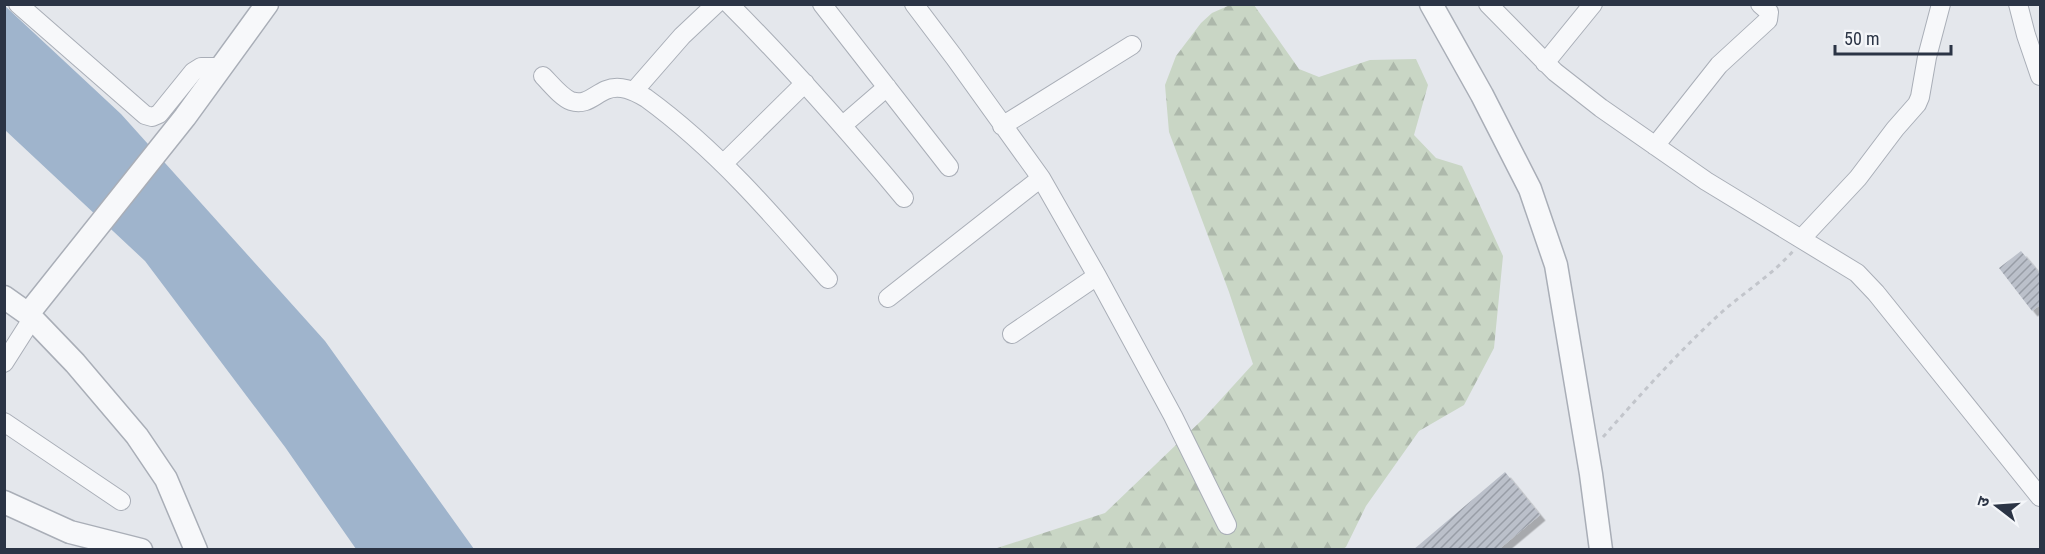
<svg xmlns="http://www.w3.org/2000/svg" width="2045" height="554" viewBox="0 0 2045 554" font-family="'Roboto Condensed','Noto Sans Devanagari',sans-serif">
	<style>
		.forest { fill: url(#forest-firs) }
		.water { fill: #9fb4cc }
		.building { fill: url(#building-hatch); filter: url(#shadow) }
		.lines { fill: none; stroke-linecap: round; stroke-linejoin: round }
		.minor-casing { stroke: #a9aeb7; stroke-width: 20 }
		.tertiary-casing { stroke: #a9aeb7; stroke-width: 25 }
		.path { stroke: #c2c5cb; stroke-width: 3; stroke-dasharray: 4.5 4.5; stroke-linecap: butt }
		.minor { stroke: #f7f8fa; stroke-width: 18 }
		.tertiary { stroke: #f7f8fa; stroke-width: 22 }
	</style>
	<defs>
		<pattern id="forest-firs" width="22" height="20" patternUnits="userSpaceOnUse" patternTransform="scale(1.5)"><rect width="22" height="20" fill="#c9d6c5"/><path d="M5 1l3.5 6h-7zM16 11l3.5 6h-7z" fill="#adb8ab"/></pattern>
		<pattern id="building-hatch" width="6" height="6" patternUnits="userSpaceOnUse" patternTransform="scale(1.5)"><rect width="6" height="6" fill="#bbc0ca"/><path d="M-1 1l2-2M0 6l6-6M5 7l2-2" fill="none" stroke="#989da6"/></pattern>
		<filter id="shadow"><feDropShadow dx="5.5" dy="5.5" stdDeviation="0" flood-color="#0004"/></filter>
	</defs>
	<rect width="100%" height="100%" fill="#e4e7ec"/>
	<path class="forest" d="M1230,5H1254L1299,69L1319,77L1370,60L1416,59L1428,85L1414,135L1436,158L1462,166L1503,256L1494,348L1464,405L1419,431L1366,506L1346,547L1341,550H991L1105,513L1203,419L1253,364L1229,292L1169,132L1165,85L1176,56L1201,23L1212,13Z"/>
	<path class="water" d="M4,5L121,114L325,341L474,549H356L285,447L145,261L5,130Z"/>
	<path class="building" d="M2021,251L2040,274V305L2032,311L1999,268Z
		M1505,472L1540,515L1498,550H1413Z"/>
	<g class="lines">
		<g class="minor-casing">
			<path id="minor" d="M18,4L145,115L152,117L159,114L193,72L201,67H221
				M729,4C791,66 848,131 904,198
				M822,4L949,167
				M914,4L954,57L1041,178L1097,276L1173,416L1227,525
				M1488,4L1555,72L1601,108L1706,181L1857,273L1876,293L2040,497
				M2018,4L2026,35L2040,76
				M1545,63L1593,4
				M543,76C551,84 561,97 571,101C586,106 594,95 606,90C620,84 634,91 646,98C716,149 772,214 828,279
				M634,91L682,36L716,4
				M843,125L887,87
				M1002,126L1132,45
				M1655,146L1719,65L1768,20L1769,12L1760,4
				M724,163L805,83
				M1801,239L1858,178L1895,129L1917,104L1920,97L1927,57L1941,4
				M888,298L1041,178
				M1012,334L1097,276
				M4,363L32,319
				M4,422L121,501"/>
		</g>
		<g class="tertiary-casing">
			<path id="tertiary" d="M1431,4L1482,95L1530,189L1556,265L1591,474L1601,550
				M4,297L28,314L75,363L137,436L166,479L196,550
				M28,314L185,117L267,4
				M4,502L70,532L141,550"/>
		</g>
		<path class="path" d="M1603,437C1641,394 1680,350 1723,311C1746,291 1773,274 1793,251"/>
		<use href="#minor" class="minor"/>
		<use href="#tertiary" class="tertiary"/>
	</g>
	<rect width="2045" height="554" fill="none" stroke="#2b3445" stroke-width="12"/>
	<g transform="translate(1997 506) rotate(287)" stroke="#f4f6f9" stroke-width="4.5" paint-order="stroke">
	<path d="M0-4.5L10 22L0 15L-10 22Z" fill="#2b3445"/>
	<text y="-9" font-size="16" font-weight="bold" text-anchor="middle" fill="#2b3445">उ</text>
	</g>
	<path d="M1835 45v9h116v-9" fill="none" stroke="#2b3445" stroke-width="3"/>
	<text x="1844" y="45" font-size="18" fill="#2b3445" stroke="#f4f6f9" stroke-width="4.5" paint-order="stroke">50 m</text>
</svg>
